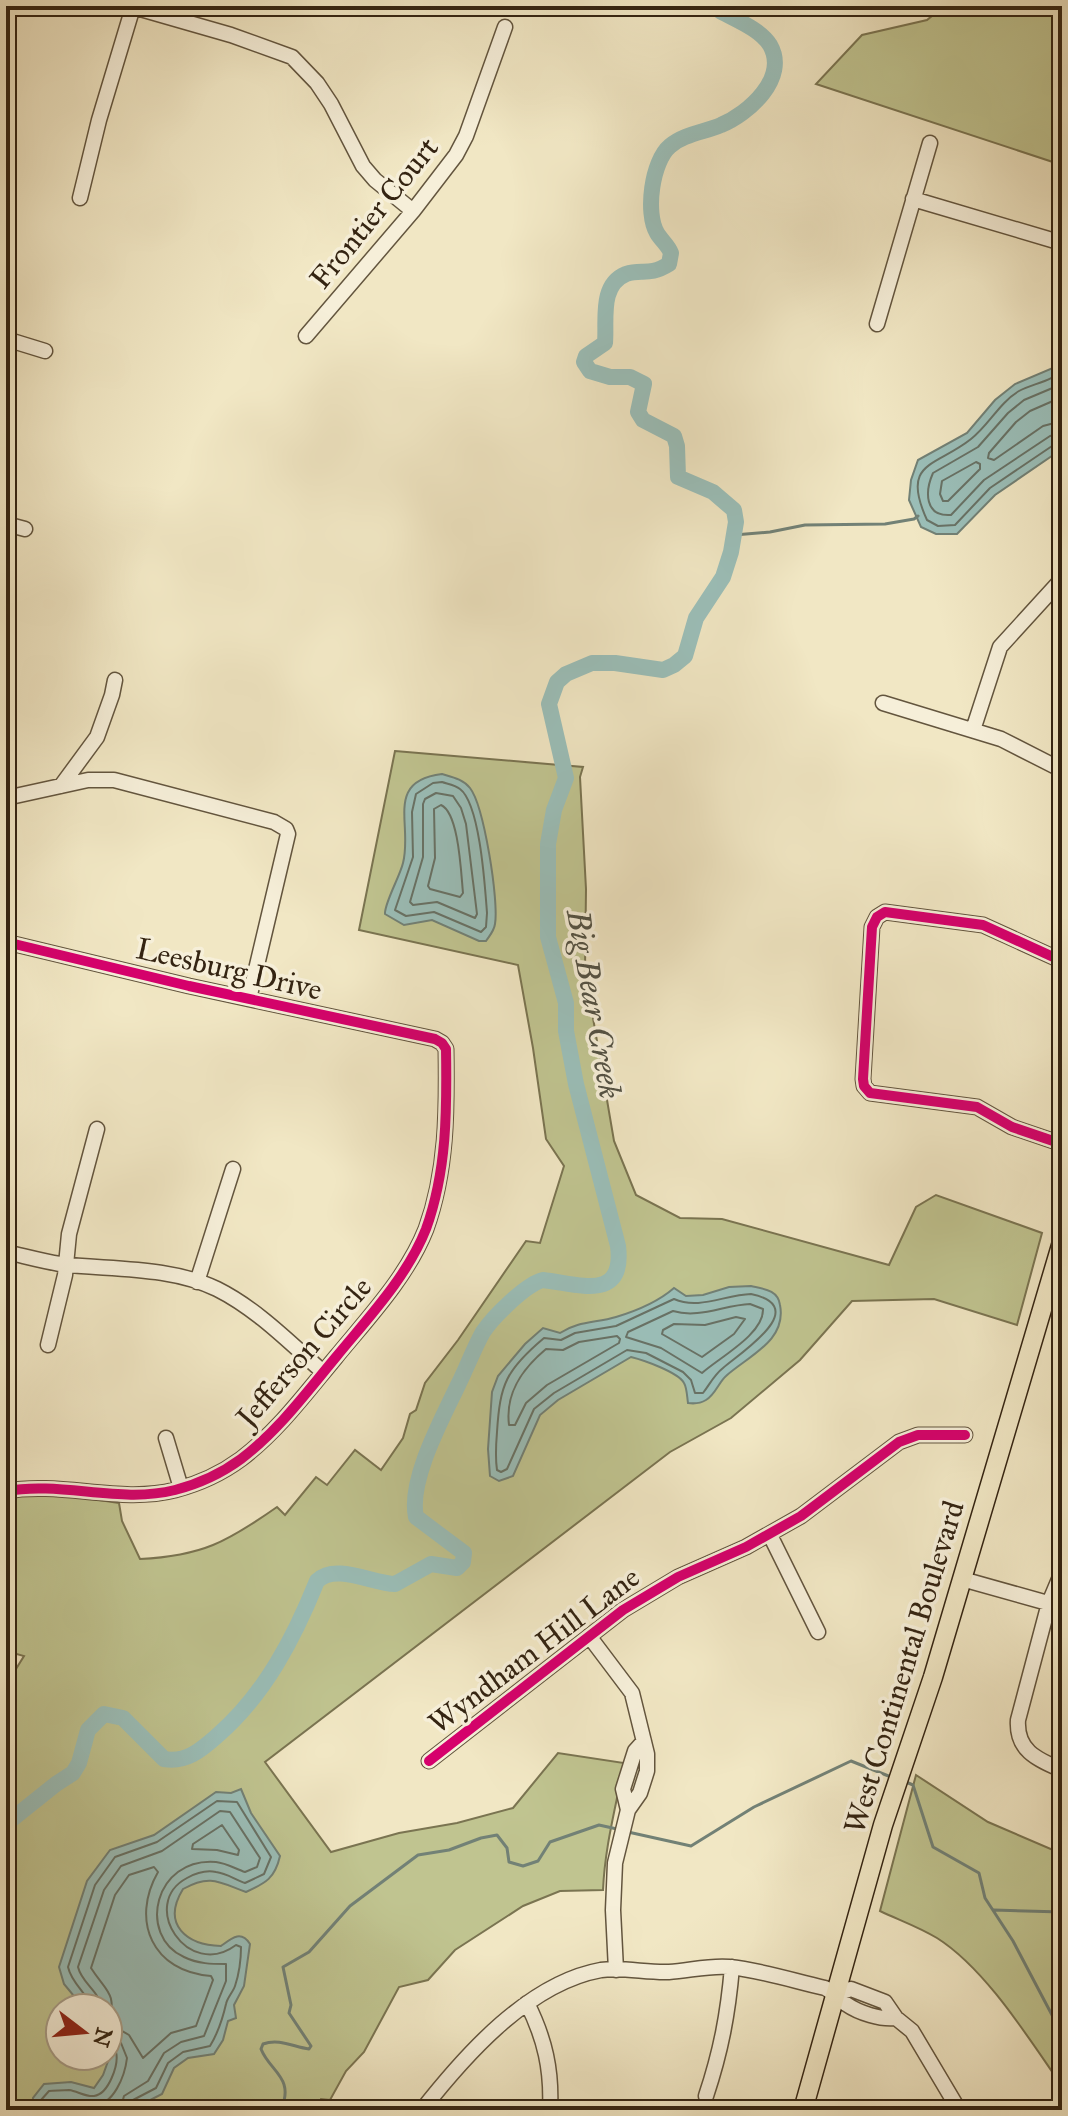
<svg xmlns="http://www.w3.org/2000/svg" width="1068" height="2116" viewBox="0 0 1068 2116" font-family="'IM FELL Great Primer',serif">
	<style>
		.green { fill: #c0c490; stroke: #7a7451; stroke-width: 2; fill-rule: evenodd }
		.water { fill: #9bbfb9; stroke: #728176; stroke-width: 2 }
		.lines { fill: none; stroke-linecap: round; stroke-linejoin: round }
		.shore { stroke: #687266; stroke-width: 2 }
		.stream { stroke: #728176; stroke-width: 3 }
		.river { stroke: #9bbfb9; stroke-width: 16 }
		.minor-casing { stroke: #63553e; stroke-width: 17 }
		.major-casing { stroke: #342412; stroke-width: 21 }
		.minor { stroke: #f6efd9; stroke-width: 14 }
		.major { stroke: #f1e7c4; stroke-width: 18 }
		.cycleway-casing { stroke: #f6efd9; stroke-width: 15 }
		.cycleway { stroke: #d6006c; stroke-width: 10 }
		.labels { text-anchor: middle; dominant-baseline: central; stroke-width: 7; stroke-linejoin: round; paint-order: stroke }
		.street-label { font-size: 30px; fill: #342412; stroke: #f6efd9 }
		.water-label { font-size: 32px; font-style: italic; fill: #535244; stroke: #f6efd9 }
	</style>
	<rect width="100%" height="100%" fill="#f1e7c4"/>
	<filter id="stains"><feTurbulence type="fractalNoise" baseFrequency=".0025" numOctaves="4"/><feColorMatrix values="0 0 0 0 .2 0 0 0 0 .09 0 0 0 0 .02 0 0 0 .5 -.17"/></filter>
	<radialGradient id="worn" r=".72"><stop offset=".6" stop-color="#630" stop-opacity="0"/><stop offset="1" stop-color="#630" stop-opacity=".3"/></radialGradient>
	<path class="green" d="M944,6H1062V165L816,84L862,35L927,20Z
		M395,751L583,767L580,777L586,889L585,971L614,1141L636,1195L680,1218L722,1219L889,1265L916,1207L936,1195L1042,1233L1017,1325L934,1299L852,1301L800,1360L731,1418L670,1452L265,1762L331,1852L399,1833L457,1823L513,1808L558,1753L624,1763C616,1807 605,1845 603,1890L560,1891L523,1906L455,1950L428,1980L399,1987L364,2052L346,2071L330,2100L321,2099L316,2110H6V1685L24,1656L6,1651V1494L79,1497L119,1503L122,1521L140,1559C202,1556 227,1542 277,1507L285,1515L316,1477L327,1485L355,1450L381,1470L403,1438L410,1414L416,1410L425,1383L458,1340L526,1241L540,1243L564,1166L546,1139L533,1048L518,965L359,930ZM60,2008H108V2056H60Z
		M916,1775L988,1822L1053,1850L1062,1851V2086C1029,2039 986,1969 937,1938C919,1927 899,1920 880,1911Z"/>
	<path class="water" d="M1062,354V449L995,495L957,534H936L921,527L909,500L911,480L918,460L967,433L995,400L1015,384L1053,368Z
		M442,774C452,777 463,779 470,788C484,806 499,901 495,924C494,931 490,935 486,941H479L432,920L404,925L385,914C384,904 400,876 403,863C413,825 384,781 442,774Z
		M751,1286C764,1289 778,1290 780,1305C787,1341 748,1356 726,1376C719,1382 715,1395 706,1400C701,1403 695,1404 688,1403C687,1397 687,1388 684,1383C678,1372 643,1360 631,1357L558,1400L540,1415L513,1476L499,1481L490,1476L488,1449L492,1392L498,1376L525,1344L543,1328L560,1333C578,1321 596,1323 616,1317C636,1311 659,1301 674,1288L686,1296L703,1295L729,1287Z
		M241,1789L251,1813L280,1856C275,1878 266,1883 246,1892C219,1882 210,1874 183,1889C161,1925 187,1945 221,1946C232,1938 241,1930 250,1944L244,1986L234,2005L236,2018L228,2021L223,2040L214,2054L188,2058L174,2068L162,2094L131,2110H32L33,2098L44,2084L71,2082L94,2088L103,2075L111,2053L108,2042V2008H87L78,2001L64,1984L59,1967L87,1881L110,1850L154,1835L216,1792L231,1793Z"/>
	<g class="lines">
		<path class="shore" d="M1062,369C1053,382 1033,383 1019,391C999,403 989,425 971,439C936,467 900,461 927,520L938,526L955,525L990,488L1055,444L1062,443
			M1062,384L1024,400L1008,413L978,447L933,473C925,491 924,517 951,515L984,480L1050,436L1062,433
			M1062,397L1030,411L1016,422L989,453L988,458L994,460L1043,426L1062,421
			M976,462L980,464V469L948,501H943L940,494L942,481Z
			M442,782C448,784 455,785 460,789C480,804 485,887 487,913L486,927L481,932L434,912L406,916L395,910L413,857L412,812L416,794L433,783Z
			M436,793L453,796L461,808L466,824L477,914L475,918L437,902L413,905L410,902L423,857V804L425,799Z
			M441,805C459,813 461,873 463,893L460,897L430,889L428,886L435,858L434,809Z
			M751,1294C813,1307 740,1353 723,1368C714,1375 710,1384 703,1393H695L691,1380L683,1372L646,1353L627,1350L554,1393L534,1409L507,1469L501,1472L497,1470C495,1457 496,1444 497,1432C500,1384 506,1370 544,1338L561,1340L575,1333L616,1326L674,1299C699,1310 724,1295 751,1294Z
			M750,1304L763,1309C764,1334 720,1357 702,1373L661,1348L626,1337L628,1332L673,1311C699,1319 724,1305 750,1304Z
			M736,1317L745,1319L734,1334L702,1357L662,1334L663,1330L674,1324L705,1325Z
			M617,1336L620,1339L619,1343L547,1385L526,1403L515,1425H509C505,1393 522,1369 546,1349L563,1350L579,1342Z
			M222,1825L239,1850L238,1855L217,1850L192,1849L193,1844Z
			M154,1867L158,1872C130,1921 153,1972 211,1976L213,1980L196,2026L171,2033L143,2058L129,2035L110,2024C116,1991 107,1993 91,1968L115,1895L129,1875Z
			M91,2008C89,1994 72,1985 68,1967L95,1885L115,1857L157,1842L217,1801L237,1802L271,1857L264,1874L245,1883C236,1880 226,1873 216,1872C206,1870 196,1873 187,1878C138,1904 188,1981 236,1945L241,1947C241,1959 239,1974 235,1986C233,1992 227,1998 226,2004C223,2017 218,2033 210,2046L183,2052L168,2063L156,2088L133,2100L130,2110
			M101,2008C100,1991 82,1984 78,1967L104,1890L121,1866L162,1851L220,1811L230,1812L260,1858L257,1867L245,1872C236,1869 226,1863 216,1862C154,1857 137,1936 184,1957C198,1964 212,1964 226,1964V1981L204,2036L181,2042L164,2053L148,2081L124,2096L120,2110
			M40,2110L41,2100L49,2091C55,2091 62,2090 69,2090C77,2091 86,2097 94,2096C109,2094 119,2064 116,2052L108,2048
			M50,2110L54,2101C68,2100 79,2105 92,2106C114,2106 125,2075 127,2058L121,2043L108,2038"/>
		<path class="stream" d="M734,535L770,532L805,525L885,524L914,519L918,516
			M906,1782L913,1785L933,1847L979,1873L985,1898L1013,1941L1062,2034
			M628,1832L691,1846L754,1807L851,1761L891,1777
			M994,1910L1062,1912
			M281,2110C295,2077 270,2072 261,2049L263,2044C279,2038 294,2047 309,2049L311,2046L289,2013L291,2005L283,1967L309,1952L350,1906L418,1855L449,1850L481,1838L497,1835L507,1848L509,1862L523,1866L538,1861L550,1842L599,1825L617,1829"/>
		<path class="river" d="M6,1824L56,1784L73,1773L79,1763L88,1730L104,1714L123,1718L164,1759C187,1763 202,1749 218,1735C265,1694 294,1638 317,1581C335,1563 372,1583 395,1584L431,1564L457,1568L463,1562L464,1553L416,1517C408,1480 443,1417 459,1383C467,1367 474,1348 483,1332C493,1317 526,1284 543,1280C579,1284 625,1302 618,1246L576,1084L566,1031V1003L548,937V844L554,810L566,778L549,704L557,682L566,674L592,663H615L663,670L674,665L685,656L696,618L723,577L731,552L736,522L734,510L713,492L678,477L677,446L674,436L643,420L638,412L644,384L630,377H610L590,371L584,362L586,356L605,343C607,321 599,285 626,274C642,268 648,277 669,264L671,253C668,245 661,240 657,233C645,213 652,161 670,146C684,134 705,132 721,125C748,114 789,78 770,45C760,29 736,20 720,11L718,6"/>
		<g class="minor-casing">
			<path id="minor" d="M130,6L231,35L292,57L317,83L331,104L363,166L375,180L413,211
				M80,198L99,120L133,7
				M913,199L1062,243
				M877,324L930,143
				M306,336L413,211L456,155L466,136L505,27
				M6,339L45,351
				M6,524L25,529
				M883,703L1001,739L1062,770
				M973,730L1000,647L1062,579
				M61,786L97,737L112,695L115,680
				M6,798L88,780H114L274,822L286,829L288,834L249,999
				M6,942L189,986L435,1039L442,1043L446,1049C447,1110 447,1171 426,1229C407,1277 368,1318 336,1357C306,1393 278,1431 241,1459C222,1473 198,1484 175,1490C120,1504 62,1481 6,1491
				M1062,961L983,925L885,912L877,917L872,927L863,1079L864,1086L870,1093L977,1107L1012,1127L1062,1144
				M6,1252C24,1256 42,1261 60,1264C111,1270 169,1266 217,1289C257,1309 290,1343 323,1372
				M197,1282L233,1169
				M48,1345L65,1275L69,1234L97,1129
				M166,1438L181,1488
				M770,1535L818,1632
				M1062,1572L1049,1603L1018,1720C1016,1750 1036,1759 1062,1770
				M962,1579L1062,1607
				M589,1636L632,1693L647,1754V1771L640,1793L628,1810L615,1863L613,1910L616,1970
				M429,1761L623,1610L678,1577L746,1547L801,1516L899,1442L918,1435H965
				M628,1810L623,1789L635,1751L644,1741
				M836,1994L851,1989L885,2002L896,2018L912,2031L959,2110
				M527,2003C545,2039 552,2070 550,2110
				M706,2096C721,2051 728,2014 732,1967
				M422,2110C466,2054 529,1983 601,1970C623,1967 647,1973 669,1972C688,1971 710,1965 729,1967C761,1970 794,1981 825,1988C833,1992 838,1999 846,2004C859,2013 881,2020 896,2018"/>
		</g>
		<g class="major-casing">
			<path id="major" d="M803,2110L883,1825L933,1677L1062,1242"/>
		</g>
		<use href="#minor" class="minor"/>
		<use href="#major" class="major"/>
		<g class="cycleway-casing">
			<path id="cycleway" d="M6,942L189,986L435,1039L442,1043L446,1049C447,1110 447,1171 426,1229C407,1277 368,1318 336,1357C306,1393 278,1431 241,1459C222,1473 198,1484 175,1490C120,1504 62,1481 6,1491
				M1062,961L983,925L885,912L877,917L872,927L863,1079L864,1086L870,1093L977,1107L1012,1127L1062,1144
				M429,1761L623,1610L678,1577L746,1547L801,1516L899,1442L918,1435H965"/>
		</g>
		<use href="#cycleway" class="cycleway"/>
	</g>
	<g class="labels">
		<g class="street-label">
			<text transform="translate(374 213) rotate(-51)">Frontier Court</text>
			<text transform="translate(229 969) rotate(13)">Leesburg Drive</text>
			<text transform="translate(304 1352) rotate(-49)">Jefferson Circle</text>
			<text transform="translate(534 1650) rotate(-37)">Wyndham Hill Lane</text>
			<text transform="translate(904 1667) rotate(-73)">West Continental Boulevard</text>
		</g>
		<g class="water-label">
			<text transform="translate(594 1004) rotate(80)">Big Bear Creek</text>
		</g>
	</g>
	<rect width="1068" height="2116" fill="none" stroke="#f1e7c4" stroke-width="32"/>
	<rect x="8" y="8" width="1052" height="2100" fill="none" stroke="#342412" stroke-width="4"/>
	<rect x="16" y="16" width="1036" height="2084" fill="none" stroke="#342412" stroke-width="2"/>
	<g transform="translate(84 2032) rotate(106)"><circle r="38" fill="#f6efd9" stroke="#a89e89" stroke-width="2"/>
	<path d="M0-6L14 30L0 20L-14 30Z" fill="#8f2418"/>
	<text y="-12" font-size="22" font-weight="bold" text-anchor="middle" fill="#342412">N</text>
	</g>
	<rect width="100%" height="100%" filter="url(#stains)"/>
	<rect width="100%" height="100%" fill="url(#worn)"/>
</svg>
